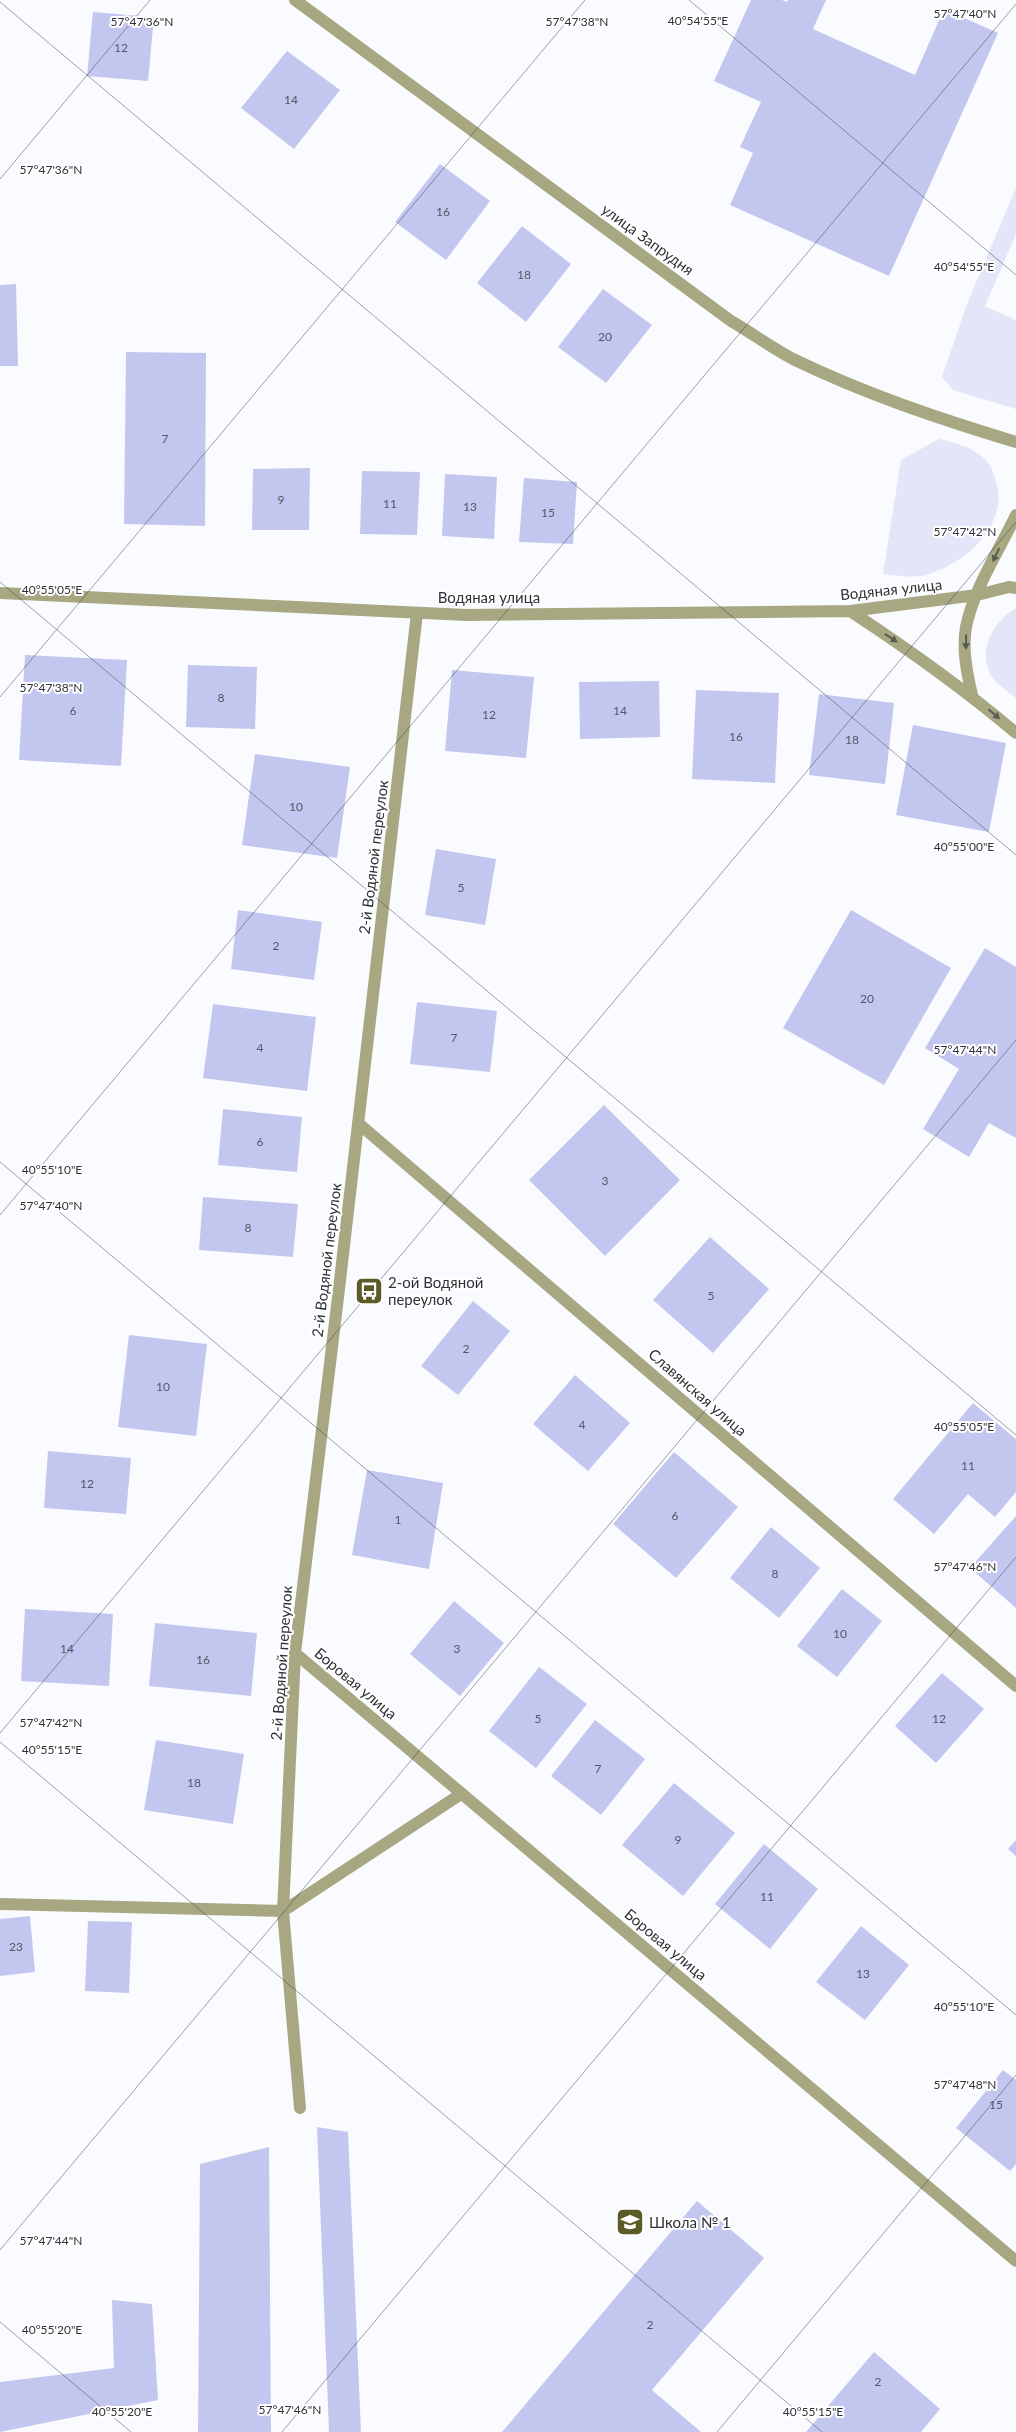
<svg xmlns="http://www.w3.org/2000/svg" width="1016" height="2432" viewBox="0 0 1016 2432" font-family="Lato,sans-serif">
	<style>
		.green { fill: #e3e5f9 }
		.building { fill: #c3c7ef }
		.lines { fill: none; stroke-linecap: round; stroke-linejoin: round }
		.minor { stroke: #a7a882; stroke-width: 12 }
		.oneway { fill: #5a5b52 }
		.ticks { fill: none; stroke: #303138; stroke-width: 1; stroke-opacity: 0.45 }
		.labels { text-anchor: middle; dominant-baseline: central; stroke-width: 4; stroke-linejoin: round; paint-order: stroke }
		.number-label { font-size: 12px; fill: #555666 }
		.street-label { font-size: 15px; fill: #303138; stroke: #fff }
		.poi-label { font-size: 15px; fill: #303138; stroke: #fff; text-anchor: start }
		.ticks-label { font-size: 12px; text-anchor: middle; fill: #303138; stroke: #fff; stroke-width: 4; stroke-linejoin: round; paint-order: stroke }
	</style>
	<rect width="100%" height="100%" fill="#fafbff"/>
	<path class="green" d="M1016,188V234L985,306L1016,320V409L953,390L942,377L967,304Z
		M939,439C957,443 977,448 989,464C992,467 993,474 995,478C1012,525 963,567 921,576C910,578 894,575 883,574L901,460Z
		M1016,608V698C1009,692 997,685 992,677C976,651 993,622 1016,608Z"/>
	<path class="building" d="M751,0H782L787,2L788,0H826L813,29L915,75L944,9L998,33L889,276L730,205L753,153L740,147L761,102L714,81Z
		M93,12L154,17L148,81L87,76Z
		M287,51L340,90L294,149L241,108Z
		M440,164L490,201L446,260L395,222Z
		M522,226L571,264L526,322L477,283Z
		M16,284L18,366H0V285Z
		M603,289L652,325L606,383L558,347Z
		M126,352L206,353L205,526L124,524Z
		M310,468L309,530H252L253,469Z
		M362,471L420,472L417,535L360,534Z
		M445,474L497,477L494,539L442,536Z
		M524,478L577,482L573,544L519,542Z
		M25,655L127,660L121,766L19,760Z
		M188,665L257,667L255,729L186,727Z
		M452,670L534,677L526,758L445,751Z
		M659,681L660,737L580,739L579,682Z
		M696,690L779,693L775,783L692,779Z
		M819,694L894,703L885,784L809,775Z
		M913,725L1006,743L989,832L896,815Z
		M255,754L350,767L337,858L242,845Z
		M436,849L496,859L485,925L425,915Z
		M238,910L322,922L314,980L231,969Z
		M851,910L951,968L884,1085L783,1028Z
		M985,948L1016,967V1138L989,1123L969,1157L923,1129L959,1069L925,1048Z
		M417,1002L497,1011L490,1072L410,1064Z
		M213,1004L316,1017L307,1091L203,1078Z
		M604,1105L680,1180L605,1256L529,1180Z
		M223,1109L302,1117L297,1172L218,1165Z
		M203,1197L298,1204L293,1257L199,1250Z
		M710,1237L769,1289L713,1353L653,1300Z
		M473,1301L510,1331L458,1395L421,1366Z
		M129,1335L207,1344L196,1436L118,1427Z
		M575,1375L630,1423L588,1471L533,1424Z
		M973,1403L1016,1439V1492L995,1517L968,1494L934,1534L893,1499Z
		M48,1451L131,1458L126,1514L44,1508Z
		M674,1452L738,1507L676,1578L613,1524Z
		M367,1470L443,1483L429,1569L352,1555Z
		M1016,1516V1608L970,1568Z
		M771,1527L820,1568L779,1618L730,1578Z
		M842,1589L882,1621L837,1677L797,1646Z
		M454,1601L504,1643L460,1696L410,1654Z
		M25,1609L113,1614L109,1686L21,1681Z
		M155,1623L257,1633L251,1696L149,1686Z
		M539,1667L587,1704L536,1768L489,1731Z
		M942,1673L984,1709L936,1763L895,1726Z
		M595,1720L645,1759L601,1815L551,1776Z
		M156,1740L244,1754L233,1824L144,1810Z
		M674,1783L735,1833L683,1896L622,1845Z
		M1016,1840V1856L1008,1849Z
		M764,1844L818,1889L770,1949L715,1904Z
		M30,1916L35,1972L0,1976V1919Z
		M88,1921L132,1922L129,1993L85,1991Z
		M861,1926L909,1965L865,2020L816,1982Z
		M1003,2070L1016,2080V2164L1010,2171L956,2128Z
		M317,2127L348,2132L361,2432H329Z
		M269,2147L271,2432H198L200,2164Z
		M697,2201L764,2258L652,2390L701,2432H502Z
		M112,2300L152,2304L158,2400L0,2432V2382L114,2368Z
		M874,2352L940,2409L921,2432H806Z"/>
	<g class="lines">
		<path class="minor" d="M295,0L731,321C752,333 772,348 793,359C865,394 940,419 1016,442
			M0,593L467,615L850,611L977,595L1009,587L1016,588
			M850,611C908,649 963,688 1016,733
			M972,695C967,673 962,650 966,627C974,588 999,551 1016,515
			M358,1123L1016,1686
			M295,1653L1016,2261
			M0,1904L283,1911L461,1794
			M300,2108L283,1911L295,1653L339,1289L417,613"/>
	</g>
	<defs><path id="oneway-solid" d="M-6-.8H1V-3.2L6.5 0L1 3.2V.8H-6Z" transform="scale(1.25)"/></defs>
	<g class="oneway">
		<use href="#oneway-solid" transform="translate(996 555) rotate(116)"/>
		<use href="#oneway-solid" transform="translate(891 638) rotate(33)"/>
		<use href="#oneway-solid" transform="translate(966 642) rotate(91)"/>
		<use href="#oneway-solid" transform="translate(994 714) rotate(40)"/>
	</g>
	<path class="ticks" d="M689,0L1016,275M0,2L1016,855M0,179L150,0M0,582L1016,1435M0,697L585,0M0,1162L1016,2015M0,1215L1016,4M0,1733L1016,522M0,1742L822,2432M0,2250L1016,1040M0,2322L131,2432M282,2432L1016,1557M717,2432L1016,2075"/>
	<defs>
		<g id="bus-square" transform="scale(1.4375)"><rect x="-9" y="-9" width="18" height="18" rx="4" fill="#5c5b28" stroke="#fff"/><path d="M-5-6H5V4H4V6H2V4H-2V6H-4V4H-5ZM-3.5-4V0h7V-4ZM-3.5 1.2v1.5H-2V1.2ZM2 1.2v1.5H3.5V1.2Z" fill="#fff"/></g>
		<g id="school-square" transform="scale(1.4375)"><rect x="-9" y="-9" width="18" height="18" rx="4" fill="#5c5b28" stroke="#fff"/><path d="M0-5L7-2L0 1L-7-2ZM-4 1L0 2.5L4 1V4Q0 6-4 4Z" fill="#fff"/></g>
	</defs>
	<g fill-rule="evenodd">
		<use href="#bus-square" x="369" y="1291"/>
		<use href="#school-square" x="630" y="2222"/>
	</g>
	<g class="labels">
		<g class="number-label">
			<text x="121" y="47">12</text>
			<text x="291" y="99">14</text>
			<text x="443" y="211">16</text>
			<text x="524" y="274">18</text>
			<text x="605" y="336">20</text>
			<text x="165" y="438">7</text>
			<text x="281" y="499">9</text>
			<text x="390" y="503">11</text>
			<text x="470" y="506">13</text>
			<text x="548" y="512">15</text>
			<text x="221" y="697">8</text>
			<text x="73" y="710">6</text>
			<text x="620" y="710">14</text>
			<text x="489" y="714">12</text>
			<text x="736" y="736">16</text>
			<text x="852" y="739">18</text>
			<text x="296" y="806">10</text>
			<text x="461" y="887">5</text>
			<text x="276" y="945">2</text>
			<text x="867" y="998">20</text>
			<text x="454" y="1037">7</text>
			<text x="260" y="1047">4</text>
			<text x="260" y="1141">6</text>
			<text x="605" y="1180">3</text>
			<text x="248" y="1227">8</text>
			<text x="711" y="1295">5</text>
			<text x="466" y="1348">2</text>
			<text x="163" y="1386">10</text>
			<text x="582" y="1424">4</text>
			<text x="968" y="1465">11</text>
			<text x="87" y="1483">12</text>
			<text x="675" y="1515">6</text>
			<text x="398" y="1519">1</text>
			<text x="775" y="1573">8</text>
			<text x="840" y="1633">10</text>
			<text x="67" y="1648">14</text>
			<text x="457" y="1648">3</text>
			<text x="203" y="1659">16</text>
			<text x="538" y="1718">5</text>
			<text x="939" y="1718">12</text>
			<text x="598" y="1768">7</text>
			<text x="194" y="1782">18</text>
			<text x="678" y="1839">9</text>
			<text x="767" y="1896">11</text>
			<text x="16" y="1946">23</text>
			<text x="863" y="1973">13</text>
			<text x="996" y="2104">15</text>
			<text x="650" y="2324">2</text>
			<text x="878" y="2381">2</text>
		</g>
		<g class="street-label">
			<text transform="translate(648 239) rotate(36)">улица Запрудня</text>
			<text transform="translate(891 589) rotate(-6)">Водяная улица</text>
			<text x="489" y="597">Водяная улица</text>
			<text transform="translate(373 857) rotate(-83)">2-й Водяной переулок</text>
			<text transform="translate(326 1260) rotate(-83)">2-й Водяной переулок</text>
			<text transform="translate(698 1392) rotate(41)">Славянская улица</text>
			<text transform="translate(281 1663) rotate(-86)">2-й Водяной переулок</text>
			<text transform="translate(356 1683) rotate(40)">Боровая улица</text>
			<text transform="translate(666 1944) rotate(40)">Боровая улица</text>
		</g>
		<g class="poi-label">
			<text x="388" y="1282">2-ой Водяной<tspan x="388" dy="17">переулок</tspan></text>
			<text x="649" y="2222">Школа № 1</text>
		</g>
	</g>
	<g class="ticks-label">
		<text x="965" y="18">57°47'40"N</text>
		<text x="698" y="25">40°54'55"E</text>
		<text x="142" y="26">57°47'36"N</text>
		<text x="577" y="26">57°47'38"N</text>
		<text x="51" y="174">57°47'36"N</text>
		<text x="964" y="271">40°54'55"E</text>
		<text x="965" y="536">57°47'42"N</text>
		<text x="52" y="594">40°55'05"E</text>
		<text x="51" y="692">57°47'38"N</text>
		<text x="964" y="851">40°55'00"E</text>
		<text x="965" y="1054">57°47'44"N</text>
		<text x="52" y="1174">40°55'10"E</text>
		<text x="51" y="1210">57°47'40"N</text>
		<text x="964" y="1431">40°55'05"E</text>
		<text x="965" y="1571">57°47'46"N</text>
		<text x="51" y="1727">57°47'42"N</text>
		<text x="52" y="1754">40°55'15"E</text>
		<text x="964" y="2011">40°55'10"E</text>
		<text x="965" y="2089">57°47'48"N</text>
		<text x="51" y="2245">57°47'44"N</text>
		<text x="52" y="2334">40°55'20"E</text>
		<text x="290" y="2414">57°47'46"N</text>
		<text x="122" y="2416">40°55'20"E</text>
		<text x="813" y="2416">40°55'15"E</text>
	</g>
</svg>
